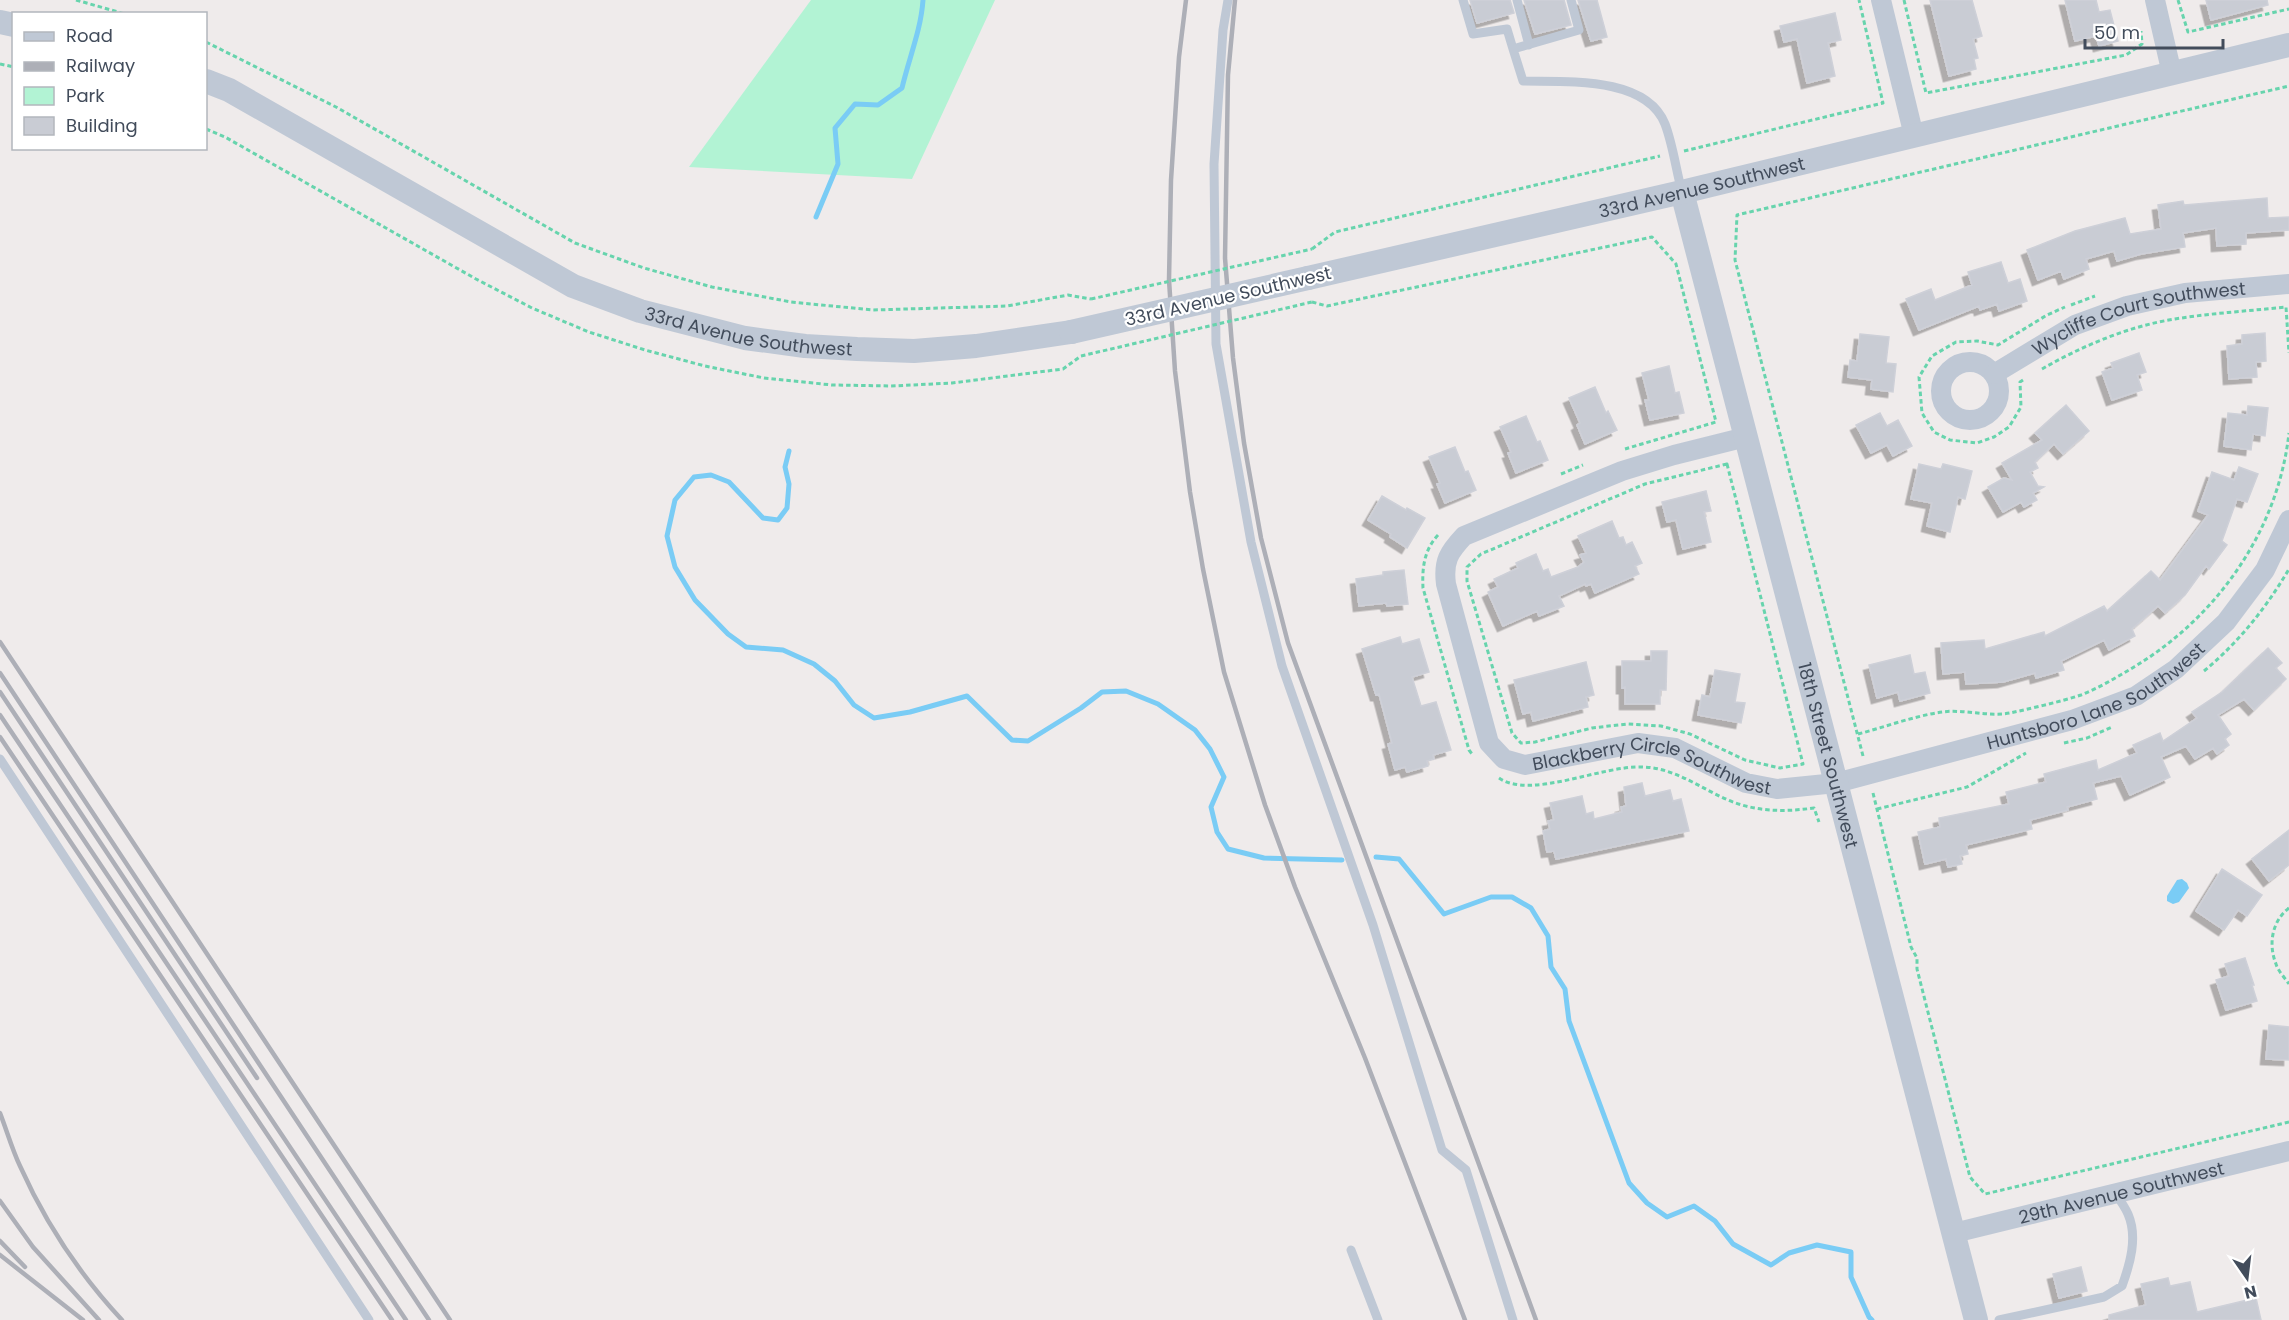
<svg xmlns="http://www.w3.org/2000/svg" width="2289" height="1320" viewBox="0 0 2289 1320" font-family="Poppins,sans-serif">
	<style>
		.green { fill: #b2f3d4 }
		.water { fill: #7accf5 }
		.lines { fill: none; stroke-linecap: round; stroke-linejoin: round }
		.stream { stroke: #7accf5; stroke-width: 5 }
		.building { fill: #c9ccd4; stroke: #ced0d8; stroke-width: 1.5; filter: url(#shadow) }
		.path { stroke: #67d4ad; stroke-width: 3; stroke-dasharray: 4.5 3; stroke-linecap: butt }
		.service { stroke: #bfc8d5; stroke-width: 9 }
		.minor { stroke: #bfc8d5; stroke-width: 20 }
		.tertiary { stroke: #bfc8d5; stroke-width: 24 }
		.rail { stroke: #adafb7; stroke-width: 4.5 }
		.path-bridge { stroke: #67d4ad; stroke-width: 3; stroke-dasharray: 4.5 3; stroke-linecap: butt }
		.tertiary-bridge { stroke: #bfc8d5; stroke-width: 24 }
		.labels { text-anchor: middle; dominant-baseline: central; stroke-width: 4.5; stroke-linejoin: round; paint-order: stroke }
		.street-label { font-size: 18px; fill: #424c5b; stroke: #fff }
	</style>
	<defs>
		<filter id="shadow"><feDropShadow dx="-5.5" dy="5.5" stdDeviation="0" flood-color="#0004"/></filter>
	</defs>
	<rect width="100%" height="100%" fill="#efebeb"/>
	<path class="green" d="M811,0H995L912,179L689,167Z"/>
	<path class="water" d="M2182,879L2187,883L2189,888L2179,902L2173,904L2167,901V896L2177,880Z"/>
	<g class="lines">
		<path class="stream" d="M816,217L838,164L835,128L855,104L878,105L902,88C909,58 921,30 923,0
			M789,451L785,467L789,484L787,508L778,520L763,518L729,482L711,475L694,477L675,500L667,536L675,567L695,600L728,634L746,647L783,650L814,664L835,681L854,705L874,718L910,712L967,696L1012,740L1028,741L1081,708L1102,692L1126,691L1158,704L1195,730L1210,749L1224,777L1211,807L1217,832L1228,849L1264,858L1342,860
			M1376,857L1399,859L1444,914L1491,897H1512L1531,908L1548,936L1551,967L1565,989L1569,1021L1629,1183L1647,1203L1667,1217L1694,1206L1715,1221L1733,1244L1771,1265L1789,1253L1817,1245L1851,1252V1277L1869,1317L1872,1320"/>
	</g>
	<path class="building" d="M1470,0H1510L1514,13L1477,23Z
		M1524,0H1564L1571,25L1535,34Z
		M1578,0H1597L1607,37L1591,41Z
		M1930,0H1972L1982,36L1973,39L1978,58L1974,59L1976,69L1949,76Z
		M2065,0H2096L2099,12L2110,10L2118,41L2099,46L2096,36L2075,41Z
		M2206,0H2267L2268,5L2211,20Z
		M1835,13L1841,40L1828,43L1835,76L1807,83L1797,39L1784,42L1780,26Z
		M2267,198L2268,218L2289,217V230L2246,233V244L2217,246L2216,228L2183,233L2185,247L2141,254L2117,261L2114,251L2086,259L2089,269L2064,279L2061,271L2038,280L2027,250L2075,231L2125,218L2130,234L2161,229L2158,205L2183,201L2184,205Z
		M2001,262L2008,283L2020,279L2027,301L1999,311L1997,304L1980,310L1979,306L1919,330L1906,299L1931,289L1935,300L1972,285L1968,272Z
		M2265,333L2266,361L2256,362L2257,377L2229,379L2227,346L2242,344V335Z
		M1860,334L1889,337L1886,363L1896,364L1893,392L1871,389L1872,380L1848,377L1850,360L1857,361Z
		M2139,353L2146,372L2137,375L2142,390L2112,400L2102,372L2113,368L2111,363Z
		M1669,366L1675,393L1679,392L1684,413L1650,420L1645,400H1649L1642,373Z
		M1595,387L1606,413L1608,411L1617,430L1585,444L1577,425L1580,423L1569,398Z
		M2066,405L2089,431L2063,454L2054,444L2035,462L2038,468L2030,472L2038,486L2044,487L2033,493L2037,500L2024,507L2021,502L2003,512L1988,487L2004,478L2012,480L2002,463L2042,440L2035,433Z
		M2248,406L2268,408L2265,436L2253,434L2251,450L2224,446L2228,413L2247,415Z
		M1880,413L1887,426L1898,420L1912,446L1893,456L1887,445L1871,453L1856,425Z
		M1526,416L1537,442L1540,441L1548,460L1516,473L1508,453L1511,452L1500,427Z
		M1455,447L1465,472L1468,471L1476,490L1445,503L1437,484L1440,483L1429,457Z
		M1919,464L1941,469L1943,464L1972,471L1965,499L1958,497L1950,532L1927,526L1932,503L1911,499Z
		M2239,467L2258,474L2247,502L2237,499L2222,541L2227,545L2209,569L2206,566L2185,595L2165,613L2158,606L2132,629L2135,636L2109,650L2104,640L2061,661L2064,670L2036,678L2035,673L2003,682L1966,684L1965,672L1943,674L1941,643L1984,640L1985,649L2044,632L2045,636L2104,606L2107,611L2151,571L2160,580L2208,515L2198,511L2212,472L2234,480Z
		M1706,491L1711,511L1704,512L1711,542L1683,549L1676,520L1667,522L1662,502Z
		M1382,496L1406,510L1407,508L1425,518L1407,548L1390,537L1391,534L1368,520Z
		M1612,521L1619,538L1623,537L1626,545L1632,542L1642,563L1635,566L1639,574L1595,593L1591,584L1586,586L1585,584L1559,596L1564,606L1539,616L1537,611L1503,626L1488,592L1498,587L1494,579L1518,568L1516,563L1536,554L1543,571L1548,569L1551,577L1578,567L1584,562L1580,555L1586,553L1578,536Z
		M1404,570L1408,604L1387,606L1386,603L1359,606L1356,579L1383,575V572Z
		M1400,637L1402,644L1419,639L1429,672L1412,677L1421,706L1436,702L1451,750L1433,755L1434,759L1427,761L1428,766L1407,772L1405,767L1395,770L1388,744L1392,743L1379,694L1376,695L1362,649Z
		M2268,648L2282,663L2276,668L2286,679L2254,710L2244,699L2218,715L2231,734L2225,739L2229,745L2217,754L2213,748L2195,759L2186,746L2161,757L2170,777L2130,795L2121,776L2093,783L2097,799L2067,807L2068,810L2030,820L2032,829L1966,845L1968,854L1960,856L1962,864L1948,867L1946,859L1925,864L1918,832L1940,827L1939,818L2009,804L2006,792L2046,782L2044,774L2096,760L2098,770L2137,753L2133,745L2160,733L2163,741L2197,718L2192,712L2222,692Z
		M1651,651H1667L1666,690H1660V704H1625V687L1622,688V661H1651Z
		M1910,655L1914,674L1925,672L1930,693L1900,701L1898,692L1877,698L1869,665Z
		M1586,662L1594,695L1586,697L1588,707L1533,721L1531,712L1523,714L1514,680Z
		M1715,670L1740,674L1735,702L1745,703L1741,723L1698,715L1702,695L1710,697Z
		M1642,783L1645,796L1670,790L1673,801L1681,799L1689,831L1556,859L1554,851L1547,852L1543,831L1550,829L1548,821L1554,820L1550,803L1582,796L1586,814L1593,812L1594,819L1622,812L1621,807L1626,806L1624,787Z
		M2289,830V865L2269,881L2252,859Z
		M2222,869L2262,895L2247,916L2238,910L2224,930L2196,911Z
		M2245,958L2254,985H2252L2257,1001L2226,1010L2216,980L2229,976L2225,964Z
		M2269,1025L2289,1027V1060L2266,1059Z
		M2081,1267L2087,1291L2059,1298L2053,1274Z
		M2168,1278L2170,1286L2190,1282L2197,1312L2256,1298L2261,1320H2109V1315L2146,1305L2141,1284Z"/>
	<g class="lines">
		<path class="path" d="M76,0L125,14
			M1904,0L1926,93L2126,55L2142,44L2141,31
			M2178,0L2188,32L2289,9
			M206,42L336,107L575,243L644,268L712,287L791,302L873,310L1007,306L1068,295L1091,299
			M0,64L14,67
			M206,129L225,137L476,279L532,308L589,332L645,350L705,366L764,378L832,385L891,386L952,383L1063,369L1081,356
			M1684,151L1883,103L1859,0
			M1312,249L1335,232L1660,156
			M1312,302L1327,306L1652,237L1676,264L1716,422L1625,449
			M2071,305L2095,296
			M2042,369C2082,346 2129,326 2175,319C2212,313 2249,311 2286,307L2289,353
			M2023,380L2020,382L2021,407L2009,427L1994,437L1977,443L1950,440L1934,432L1922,413L1919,377L1932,356L1956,342L1977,341L1998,345L2047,315L2065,307
			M1727,464L1803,764L1780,768L1745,760L1690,734L1661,726L1627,724L1592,728L1535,742L1521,743L1512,733L1467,581V567L1481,554L1645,484Z
			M1561,474L1583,465
			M1438,535C1424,550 1422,568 1423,588L1469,750L1472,754
			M2204,671C2239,642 2266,608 2289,569
			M1858,734C1885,727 1914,716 1942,712C1964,709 1988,717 2010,713C2033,708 2059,702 2081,695C2099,688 2117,677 2134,667C2217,617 2278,531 2289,433
			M2064,743L2087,738L2112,727
			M1863,756L1735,260L1737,215L2289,86
			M1499,778C1531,800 1602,765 1643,767C1675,768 1700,788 1728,800C1756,812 1785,812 1814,808L1819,822
			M1873,793L1911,947L1917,958V969L1970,1177L1985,1194L2289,1122
			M1877,809L1967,787L2026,753
			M2289,908C2272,921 2268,944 2276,964C2278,971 2285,978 2289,984"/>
		<path class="service" d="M1228,0L1223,30L1214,164L1216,344L1251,542L1282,666L1373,925L1442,1150L1466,1170L1513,1320
			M1463,0L1473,34L1507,29L1513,49
			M1517,0L1529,45
			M1571,0L1579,30L1513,49L1523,81C1566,82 1646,76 1665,124C1673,145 1676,170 1682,192
			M0,759L369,1320
			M1351,1250L1378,1320
			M1999,1320L2104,1297L2122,1286C2130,1264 2138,1237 2128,1214C2125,1207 2120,1200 2115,1193"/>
		<g class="minor">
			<path d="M1881,0L1914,136"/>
			<path d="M2155,0L2172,74"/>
			<circle cx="1970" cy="391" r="29"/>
			<path id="s1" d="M1994,374L2075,325L2127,306L2185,293L2289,284"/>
			<path id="s2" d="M1746,437L1674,455L1622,471L1464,536C1449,552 1443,561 1446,584L1489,743L1504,759L1525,765L1638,743L1675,748L1746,783L1777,789L1836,783L2072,720L2136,696L2176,669L2226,622L2265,570L2289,520"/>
			<path id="s3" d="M1954,1233L2289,1151"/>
		</g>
		<g class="tertiary">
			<path d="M0,22L14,25"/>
			<path id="s4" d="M206,81L229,90L573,286L640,311L745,338L805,346L857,349L914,351L976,346L1071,332"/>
			<path id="s5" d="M1682,192L1976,1320"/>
			<path id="s6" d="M1308,278L1682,192L2289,45"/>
		</g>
		<path class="rail" d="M1186,0L1179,57L1171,180L1169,280L1175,371L1190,492L1203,569L1224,672L1265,805L1295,887L1365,1058L1465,1320
			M1235,0L1228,75L1225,258L1233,358L1244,443L1261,538L1288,643L1536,1320
			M0,642L450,1320
			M0,673L429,1320
			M0,692L257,1078
			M0,715L406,1320
			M0,737L392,1320
			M0,1113C7,1131 12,1149 20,1166C45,1222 81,1276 122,1320
			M0,1201L33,1247L99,1320
			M0,1241L25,1267
			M0,1255L83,1320"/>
		<path class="path-bridge" d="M1091,299L1312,249
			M1081,356L1312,302"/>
		<path class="tertiary-bridge" d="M1071,332L1308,278"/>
	</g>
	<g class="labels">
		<g class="street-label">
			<text stroke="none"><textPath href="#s6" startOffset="404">33rd Avenue Southwest</textPath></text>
			<text transform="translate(1228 296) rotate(-13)">33rd Avenue Southwest</text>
			<text stroke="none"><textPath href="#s1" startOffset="158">Wycliffe Court Southwest</textPath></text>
			<text stroke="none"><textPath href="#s4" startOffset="603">33rd Avenue Southwest</textPath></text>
			<text stroke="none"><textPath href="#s2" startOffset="1160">Huntsboro Lane Southwest</textPath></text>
			<text stroke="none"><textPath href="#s5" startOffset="582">18th Street Southwest</textPath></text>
			<text stroke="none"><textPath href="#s2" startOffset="694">Blackberry Circle Southwest</textPath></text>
			<text stroke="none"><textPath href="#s3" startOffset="172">29th Avenue Southwest</textPath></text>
		</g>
	</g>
	<rect x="12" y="12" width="195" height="138" fill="#ffffff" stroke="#b3b7bd" stroke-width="1.5"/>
	<rect x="24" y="32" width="30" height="9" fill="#bfc8d5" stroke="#b3b7bd" stroke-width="1.5"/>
	<text x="66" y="42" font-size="18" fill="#424c5b">Road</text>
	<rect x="24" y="62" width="30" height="9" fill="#adafb7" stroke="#b3b7bd" stroke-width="1.5"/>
	<text x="66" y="72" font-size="18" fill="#424c5b">Railway</text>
	<rect x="24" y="87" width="30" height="18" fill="#b2f3d4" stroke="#b3b7bd" stroke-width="1.5"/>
	<text x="66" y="102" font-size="18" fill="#424c5b">Park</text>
	<rect x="24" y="117" width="30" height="18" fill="#c9ccd4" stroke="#b3b7bd" stroke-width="1.5"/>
	<text x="66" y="132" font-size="18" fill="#424c5b">Building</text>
	<g transform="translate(2247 1278) rotate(166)" stroke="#ffffff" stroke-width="4.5" paint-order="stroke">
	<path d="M0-4.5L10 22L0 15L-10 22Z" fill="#424c5b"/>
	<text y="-9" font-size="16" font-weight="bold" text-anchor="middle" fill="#424c5b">N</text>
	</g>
	<path d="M2085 39v9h138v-9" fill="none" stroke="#424c5b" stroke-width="3"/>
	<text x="2094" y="39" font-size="18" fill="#424c5b" stroke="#ffffff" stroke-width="4.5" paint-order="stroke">50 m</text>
</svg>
